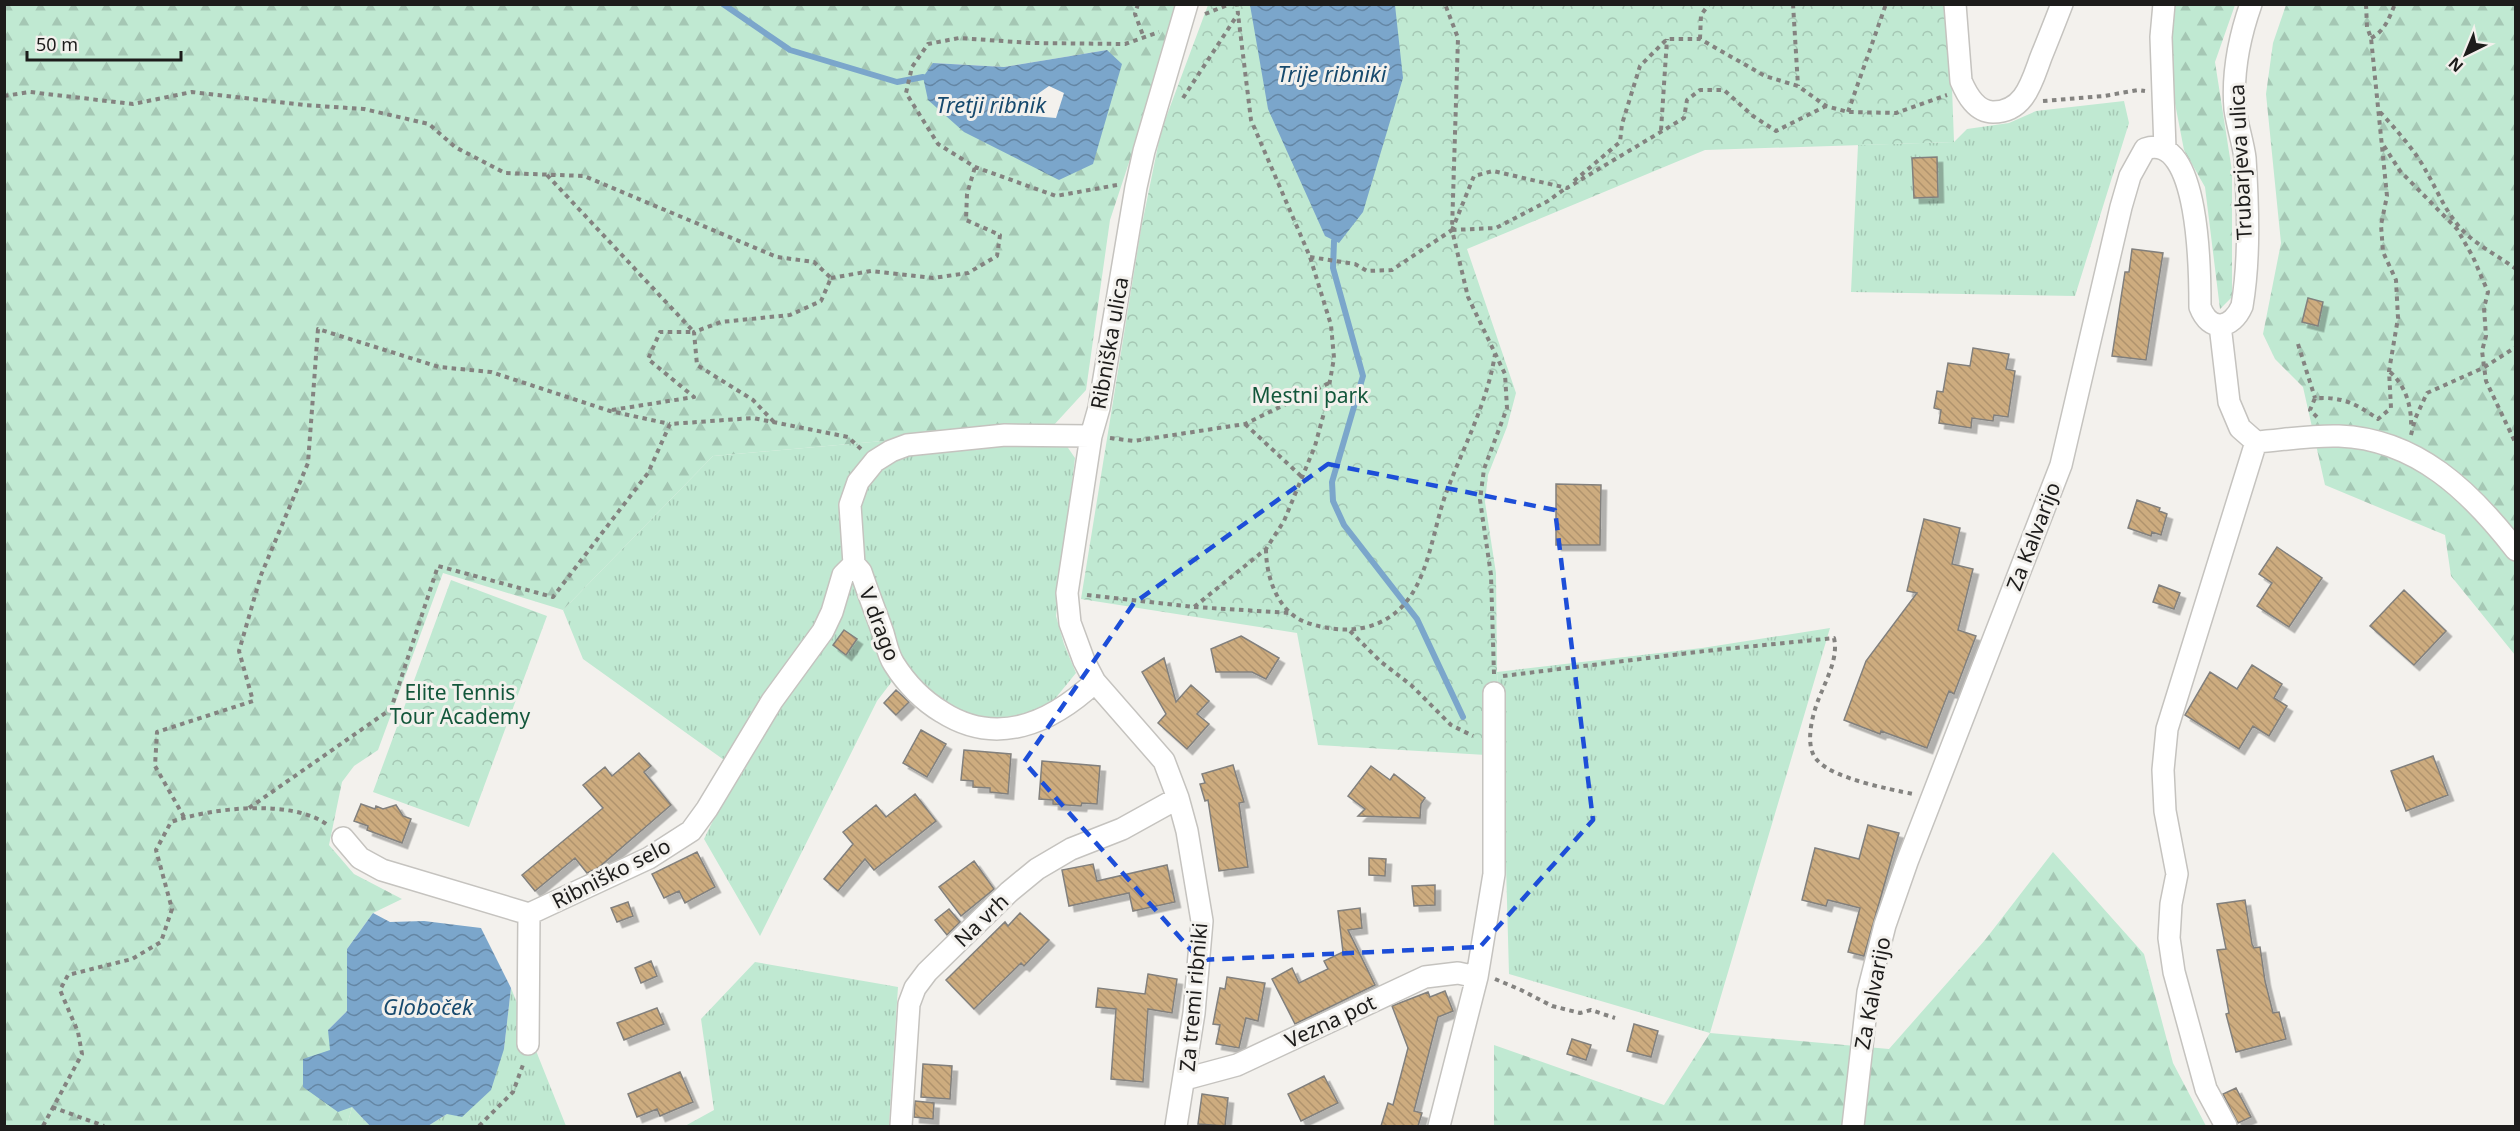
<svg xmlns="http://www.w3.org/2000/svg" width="2520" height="1131" viewBox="0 0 2520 1131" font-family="'Noto Sans',sans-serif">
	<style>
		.grass { fill: url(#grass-tufts) }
		.forest { fill: url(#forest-firs); fill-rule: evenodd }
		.park { fill: url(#park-crowns) }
		.water { fill: url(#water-waves); fill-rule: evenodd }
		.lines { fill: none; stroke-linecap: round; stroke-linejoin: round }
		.stream { stroke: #7ba6cb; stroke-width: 6 }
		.building { fill: url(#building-back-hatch); stroke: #82807d; stroke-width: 1.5; filter: url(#shadow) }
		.minor-casing { stroke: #c5c3bf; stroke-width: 24 }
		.path { stroke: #848380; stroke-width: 4; stroke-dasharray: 4.5 4.5; stroke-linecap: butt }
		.minor { stroke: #fff; stroke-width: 21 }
		.marked { fill: none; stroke: #1d4ed8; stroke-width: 4.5; stroke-dasharray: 12 8; stroke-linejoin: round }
		.labels { text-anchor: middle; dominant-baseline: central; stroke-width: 6; stroke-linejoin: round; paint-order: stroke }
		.street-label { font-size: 21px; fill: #1d1c1b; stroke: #f3f1ed }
		.park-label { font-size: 21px; fill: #13573b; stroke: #f3f1ed }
		.water-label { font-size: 22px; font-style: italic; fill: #174a6e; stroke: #f3f1ed }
	</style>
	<defs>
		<pattern id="grass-tufts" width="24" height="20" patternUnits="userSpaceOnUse" patternTransform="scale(1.5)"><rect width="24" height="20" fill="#c0e9d2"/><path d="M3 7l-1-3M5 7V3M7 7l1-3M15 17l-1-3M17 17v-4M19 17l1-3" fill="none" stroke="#a5c7b4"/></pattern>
		<pattern id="forest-firs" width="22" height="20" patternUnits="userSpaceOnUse" patternTransform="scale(1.5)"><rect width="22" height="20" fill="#c0e9d2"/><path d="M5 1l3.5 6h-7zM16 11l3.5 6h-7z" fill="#a5c7b4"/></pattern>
		<pattern id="park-crowns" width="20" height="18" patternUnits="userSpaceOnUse" patternTransform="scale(1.5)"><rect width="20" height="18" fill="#c0e9d2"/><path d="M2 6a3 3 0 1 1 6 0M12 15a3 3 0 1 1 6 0" fill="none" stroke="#a5c7b4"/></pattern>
		<pattern id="water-waves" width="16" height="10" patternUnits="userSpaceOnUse" patternTransform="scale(1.5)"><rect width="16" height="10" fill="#7ba6cb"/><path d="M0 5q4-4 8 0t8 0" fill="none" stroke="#6486a4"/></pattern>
		<pattern id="building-back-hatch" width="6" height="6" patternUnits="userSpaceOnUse" patternTransform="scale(1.5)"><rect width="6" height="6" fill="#cdac7f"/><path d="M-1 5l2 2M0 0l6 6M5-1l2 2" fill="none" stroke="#b0936d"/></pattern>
		<filter id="shadow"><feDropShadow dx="5.5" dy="5.5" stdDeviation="0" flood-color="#0004"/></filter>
	</defs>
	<rect width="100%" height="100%" fill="#f3f1ed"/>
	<path class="grass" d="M2124,101L2129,123L2075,296L1851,292L1858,145L1954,142L1967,129L2009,123L2036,111Z
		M1053,426L1075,458L1056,616L1064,644L1076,673L1054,700L1016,719L990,723L954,710L930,695L903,667L877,701L760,936L704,839L738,770L583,659L563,610L713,456Z
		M1830,628L1710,1033L1509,974L1503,756L1497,672L1702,648Z
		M755,962L898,987L889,1126H685L714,1110L701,1019Z
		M511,988L566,1126H428L447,1114L504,1049Z
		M352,1107L370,1126H347Z"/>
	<path class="forest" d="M5,5H1181L1110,220L1086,390L1053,426L713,456L563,610L443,573L378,750L354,766L342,782L329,845L354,874L402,899L373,913L347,949V1011L328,1030L352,1107L347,1126H5ZM1107,50L1059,180L933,63L1004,67Z
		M2172,5H2235L2215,62L2232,171V297L2220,309L2205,187L2184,150L2172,88Z
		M2286,5H2515V655L2451,576L2445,535L2325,485L2303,387L2275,359L2263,334L2281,243L2266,94L2273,43Z
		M2053,852L2144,954L2173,1063L2206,1126H1494V1045L1664,1105L1710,1033L1889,1049L1985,940Z"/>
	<path class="park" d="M1208,5H1949L1954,142L1705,150L1467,249L1516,393L1507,427L1488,475L1485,502L1496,573L1497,672L1503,756L1318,745L1297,633L1081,599L1141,229L1161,131Z
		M451,580L547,616L469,827L373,792Z"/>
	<path class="water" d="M1250,5H1395L1403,78L1363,212L1339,243L1325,236L1268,109Z
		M1107,50L1122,64L1093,164L1059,180L964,132L928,100L923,77L933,63L1004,67ZM1049,86L1064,93L1056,118L1032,116L1029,100Z
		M373,913L390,922L424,921L481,928L511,988L504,1049L491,1090L462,1117L447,1114L428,1126H370L352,1107L338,1112L303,1087V1059L330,1050L328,1030L347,1011V949Z"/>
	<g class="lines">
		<path class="stream" d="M723,4L790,50L897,82L923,77
			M1334,241L1333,268L1363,376L1332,482L1333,501L1344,525L1417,619L1463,717"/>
	</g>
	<path class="building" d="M1937,157L1938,197L1914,198L1912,158Z
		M2132,249L2163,253L2146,360L2112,356L2125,272H2129Z
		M2308,298L2323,302L2318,326L2302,322Z
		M1973,348L2009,354L2006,369L2015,371L2008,417L1994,415L1993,421L1972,418L1971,428L1939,423L1941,410L1934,408L1937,391L1943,392L1948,363L1970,366Z
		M1556,484L1601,485L1600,545H1556Z
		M2137,500L2160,508L2159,511L2167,514L2161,535L2152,532L2151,536L2128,528Z
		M1924,519L1960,528L1952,564L1973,569L1958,630L1976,636L1954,694L1949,691L1927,748L1881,731L1880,734L1844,720L1866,661L1917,593L1907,591Z
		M2277,547L2322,578L2289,627L2257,606L2272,583L2259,574Z
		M2159,585L2180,593L2174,609L2153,602Z
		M2404,590L2446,631L2414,665L2370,626Z
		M844,630L857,639L846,655L833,645Z
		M1241,636L1279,658L1266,679L1252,672H1216L1211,649Z
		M1164,658L1176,702L1191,685L1209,701L1197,714L1209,724L1187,749L1158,723L1166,714L1142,672Z
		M2252,665L2282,684L2274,698L2287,706L2269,736L2253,726L2239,749L2185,715L2210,672L2237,689Z
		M896,690L909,702L896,715L884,703Z
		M921,730L946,744L927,777L903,763Z
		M964,750L1011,754L1008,794L990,792V788L973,787V781L961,780Z
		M639,753L651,766L644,772L671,805L598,868L587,873L575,858L535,891L522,875L603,808L583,785L605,767L612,776Z
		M2433,756L2448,795L2406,811L2391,771Z
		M1042,761L1100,766L1097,804L1082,803L1081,806L1053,804V800L1039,799Z
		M1233,765L1244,802L1239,803L1248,867L1219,871L1208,800L1205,801L1200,784L1205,783L1202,774Z
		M1371,766L1390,780L1394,774L1425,798L1421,804L1420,818L1358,816L1365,809L1348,796Z
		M915,794L936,821L874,870L865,859L838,891L824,879L853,844L843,832L876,805L886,817Z
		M361,804L375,809L376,806L383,809L396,805L403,816L411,819L402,843L367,830L368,826L354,821Z
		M1868,825L1899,833L1864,956L1848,952L1860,908L1828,900L1826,906L1802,900L1815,848L1859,859Z
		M697,852L715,887L685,903L679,891L664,898L652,874Z
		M1369,858L1386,859L1385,876L1369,875Z
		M974,861L994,889L961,916L939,887Z
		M1093,864L1097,881L1167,865L1175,902L1133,911L1129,893L1069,906L1062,870Z
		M1435,885V905L1414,906L1412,886Z
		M2245,900L2252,944L2254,948L2260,947L2265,981L2273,1013L2279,1012L2286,1039L2236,1052L2226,1014L2229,1013L2217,950L2226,949L2217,904Z
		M628,902L633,916L617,922L611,908Z
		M1360,908L1362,928L1348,930L1375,985L1295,1024L1272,979L1292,968L1299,983L1328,969L1324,961L1343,952L1338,911Z
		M949,909L960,922L947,935L935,920Z
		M1020,913L1049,940L1024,966L1021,963L974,1009L946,980L1005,922L1008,926Z
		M651,961L657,976L641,983L635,968Z
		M1148,974L1177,979L1172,1013L1148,1009L1143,1082L1111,1079L1116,1009L1096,1007L1098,988L1145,994Z
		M1227,977L1265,983L1258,1021L1246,1018L1239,1048L1216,1044L1220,1025L1213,1024L1220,988L1225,989Z
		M1445,991L1453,1011L1438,1017L1414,1111L1422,1113L1418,1126H1381L1388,1103L1393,1105L1408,1048L1392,1006L1428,992L1430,997Z
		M657,1008L664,1024L624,1040L617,1023Z
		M1634,1024L1658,1031L1651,1057L1627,1051Z
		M1572,1039L1591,1045L1586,1060L1567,1054Z
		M923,1064L952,1066L950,1099L921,1097Z
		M680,1072L693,1102L660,1116L657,1109L637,1117L628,1094Z
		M1324,1076L1338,1103L1301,1121L1288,1094Z
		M2236,1088L2251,1117L2238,1123L2223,1094Z
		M1202,1094L1228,1098L1225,1126L1198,1124Z
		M915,1101L934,1103L933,1119L914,1117Z"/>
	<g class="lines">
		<g class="minor-casing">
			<path id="minor" d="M1955,4L1961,81C1967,95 1976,112 1993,112C2025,112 2032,81 2041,57C2048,40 2055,22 2062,4
				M2164,4L2161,37L2165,149
				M2220,325L2229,402L2240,428L2256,442
				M2256,442C2283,440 2312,435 2339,436C2417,439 2471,492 2516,550
				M854,564L861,572C868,593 876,613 883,633C886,643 888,655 894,664C906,683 922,700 942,712C997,747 1051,723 1095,682
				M854,564L850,505L858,482L875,461L891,451L907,445L1005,435L1091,436
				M343,838L360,858L382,870L529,914L649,858L691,831L707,809L772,701L823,631L832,612L843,575L854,564
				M528,1044L529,914
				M1185,1079L1237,1065L1425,977L1458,973L1477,977
				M901,1126L909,1004L915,988L927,972L1009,892L1037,869L1071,849L1122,829L1178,798
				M1176,1126L1194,1013L1202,921L1187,831L1178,798L1164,761L1095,682L1084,661L1070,623L1067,593L1091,436L1099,408L1136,187L1144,151L1187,4
				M1439,1126L1477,977L1494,874V693
				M1853,1126L1868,992L1885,925L1907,862L2061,465L2121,207L2130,176L2145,149C2200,130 2200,275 2200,307C2210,333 2232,329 2242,306C2250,259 2248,206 2245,158C2243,142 2237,125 2235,109C2232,72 2239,38 2251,4
				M2226,1126L2206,1089L2174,972L2169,938L2171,904L2177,874L2165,811L2163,770L2167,729L2256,442"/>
		</g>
		<path class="path" d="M1138,4L1135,14L1144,38
			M1793,4L1798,86
			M1205,14L1230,4
			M2371,38C2385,31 2389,18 2395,4
			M1700,39L1701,15L1709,4
			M4,96L30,92L133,104L192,92L304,105L364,109L429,124L455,147L505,173L584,176L777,257L814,262L831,278L821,301L790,315L721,322L694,332L697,365L753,400L774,422
			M1183,98L1238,14L1237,4
			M2043,101L2104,96L2138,90L2145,91
			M1848,112L1886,4
			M2380,112C2394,127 2417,153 2426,171C2436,188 2444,208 2457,224C2473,244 2496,254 2516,269
			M1661,130L1667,39
			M2384,146L2400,171L2457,229L2473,257L2488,292L2484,308L2486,336L2482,351L2486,381L2516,444
			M547,175L694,332
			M1574,181L1620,142L1622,124L1640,66L1667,39H1700L1765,76L1798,86L1826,106L1848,112L1896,113L1947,95
			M1117,185L1056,196L975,167L938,144L906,93L912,67L928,44L959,38L1031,43L1125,44L1159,32
			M1452,230L1496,228L1548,201L1566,188
			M1310,257L1355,264L1367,271L1392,270L1452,230L1458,38L1445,4
			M831,278L871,271L933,278L968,273L997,256L1000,235L966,220L967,194L975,167
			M2298,344L2315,398
			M2390,372C2406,386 2412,407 2411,429
			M612,410L694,397L648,359L660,332H693
			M2317,417L2310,410L2315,398C2343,397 2355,403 2378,419L2391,408L2389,371L2398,318L2396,280L2383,252L2381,225L2387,196L2371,38L2367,27L2366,4
			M1245,424L1302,477
			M2411,435L2415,419L2427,393L2483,368L2516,347
			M1110,438L1134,441L1245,424L1329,383
			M1266,549C1266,576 1277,611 1305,622C1325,629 1346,632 1367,627C1430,610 1428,538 1448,488C1465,444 1488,400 1495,354
			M1087,595L1194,607L1266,549L1284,521L1315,446L1325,409L1334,358L1331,325L1310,257L1251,120L1238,14
			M1194,607L1290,613
			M1350,631L1381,662L1411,685L1451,725L1473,736
			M1494,674L1491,575L1480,500L1484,469L1507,408L1505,374L1468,297L1452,230L1474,176L1493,171L1567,188L1684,118L1687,100L1700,90H1724L1753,116L1776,131L1826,106
			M1503,676L1705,651L1834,638C1838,656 1829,674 1822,691C1814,708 1802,746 1818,761C1835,779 1889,789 1913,794
			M249,808L391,709L438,566L553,597L648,473L670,424L753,418L848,437L861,449
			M184,817L155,766L157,732L253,701L239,651L261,575L308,463L318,329L439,367L491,372L610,411L670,424
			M1495,979L1521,990L1552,1006L1580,1013L1591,1010L1615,1018
			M52,1107L104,1126
			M43,1126L82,1054L78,1032L60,990L68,975L132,959L161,942L172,909L156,850L171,822C210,808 294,798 329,826
			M479,1126L513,1092L524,1062"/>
		<use href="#minor" class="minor"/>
	</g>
	<path class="marked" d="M1328,464L1555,510L1593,820L1480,947L1200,960L1024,762L1134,603Z"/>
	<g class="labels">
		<g class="street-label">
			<text transform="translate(2240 162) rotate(-93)">Trubarjeva ulica</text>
			<text transform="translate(1109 343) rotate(-80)">Ribniška ulica</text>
			<text transform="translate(2033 536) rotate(-69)">Za Kalvarijo</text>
			<text transform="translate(880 624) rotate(69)">V drago</text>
			<text transform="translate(611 873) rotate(-27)">Ribniško selo</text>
			<text transform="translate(981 920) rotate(-44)">Na vrh</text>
			<text transform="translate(1872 993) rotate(-79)">Za Kalvarijo</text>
			<text transform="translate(1193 997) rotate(-85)">Za tremi ribniki</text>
			<text transform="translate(1330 1021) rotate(-25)">Vezna pot</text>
		</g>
		<g class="park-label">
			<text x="1310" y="395">Mestni park</text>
			<text x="460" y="692">Elite Tennis<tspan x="460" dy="24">Tour Academy</tspan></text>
		</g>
		<g class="water-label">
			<text x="1332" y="73">Trije ribniki</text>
			<text x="991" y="104">Tretji ribnik</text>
			<text x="428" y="1006">Globoček</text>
		</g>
	</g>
	<rect width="2520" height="1131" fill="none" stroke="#1d1c1b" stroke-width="12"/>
	<g transform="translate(2466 54) rotate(223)" stroke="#f3f1ed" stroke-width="4.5" paint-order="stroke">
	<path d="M0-4.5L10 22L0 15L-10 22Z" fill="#1d1c1b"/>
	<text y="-9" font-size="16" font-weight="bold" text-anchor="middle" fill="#1d1c1b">N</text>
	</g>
	<path d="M27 51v9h154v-9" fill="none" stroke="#1d1c1b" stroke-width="3"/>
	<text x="36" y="51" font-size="18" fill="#1d1c1b" stroke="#f3f1ed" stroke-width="4.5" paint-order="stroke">50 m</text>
</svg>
